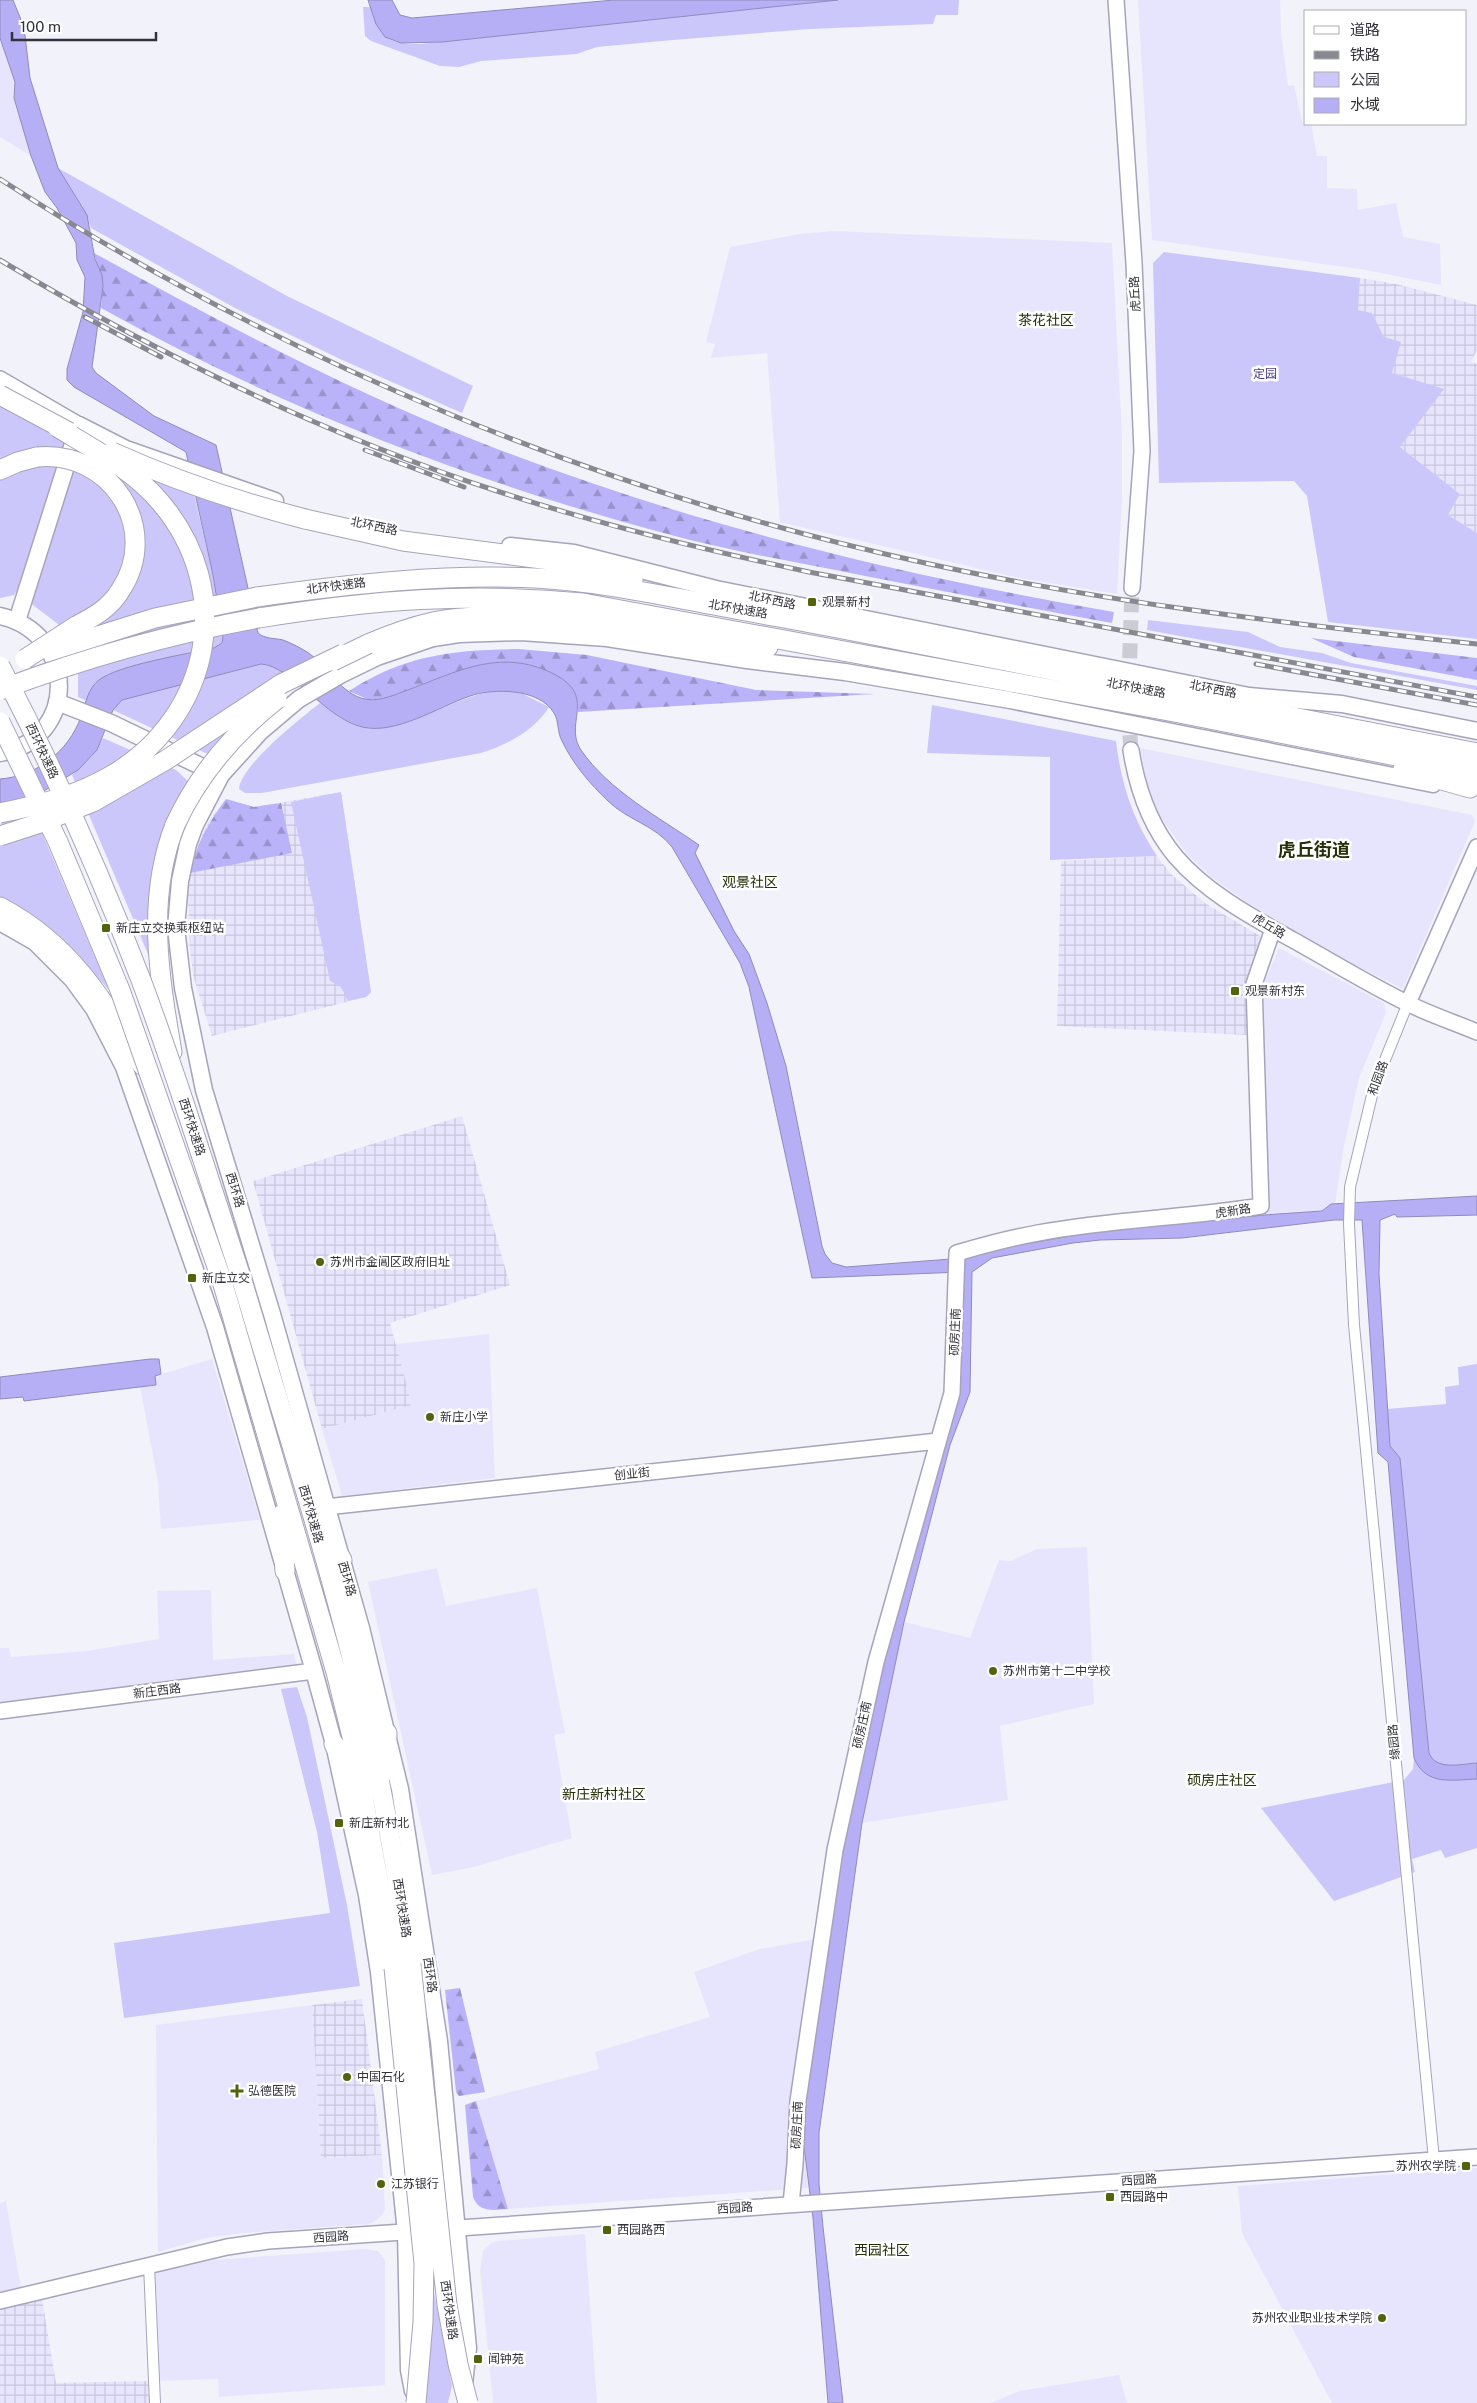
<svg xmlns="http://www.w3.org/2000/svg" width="1477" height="2403" viewBox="0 0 1477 2403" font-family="'Public Sans','Noto Sans SC',sans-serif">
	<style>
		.built { fill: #e7e5fe }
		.industrial { fill: url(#industrial-grid) }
		.green { fill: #ccc7fb }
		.forest { fill: url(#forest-firs) }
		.water { fill: #b7aff5; stroke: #8f8abd }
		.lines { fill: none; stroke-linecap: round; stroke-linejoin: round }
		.secondary-tunnel { stroke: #ccccd5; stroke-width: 15; stroke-dasharray: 15 8; stroke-linecap: butt }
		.street-casing { stroke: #a6a4ba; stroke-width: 12 }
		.secondary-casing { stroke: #a6a4ba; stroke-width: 18 }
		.primary-casing { stroke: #a6a4ba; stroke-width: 19 }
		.highway-casing { stroke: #a6a4ba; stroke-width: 21 }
		.street { stroke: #fff; stroke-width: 10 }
		.secondary { stroke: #fff; stroke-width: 15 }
		.primary { stroke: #fff; stroke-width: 16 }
		.highway { stroke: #fff; stroke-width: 19 }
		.rail-casing { stroke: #888891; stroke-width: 5 }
		.rail { stroke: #fff; stroke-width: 3; stroke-dasharray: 9; stroke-linecap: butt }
		.highway-bridge-casing { stroke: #a6a4ba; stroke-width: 21; stroke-linecap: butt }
		.highway-bridge { stroke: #fff; stroke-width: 19 }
		.poi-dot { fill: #51640d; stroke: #fff; stroke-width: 2 }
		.labels { text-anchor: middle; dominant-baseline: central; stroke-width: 5; stroke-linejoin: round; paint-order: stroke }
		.street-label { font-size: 12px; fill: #33323b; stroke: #fff }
		.park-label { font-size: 12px; fill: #4c3b8c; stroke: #fff }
		.poi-label { font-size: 12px; fill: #33323b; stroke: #fff; text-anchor: start }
		.neighbourhood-label { font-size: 14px; fill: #252f08; stroke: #fff }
		.district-label { font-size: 18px; font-weight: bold; fill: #252f08; stroke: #fff }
	</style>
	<defs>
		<pattern id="industrial-grid" width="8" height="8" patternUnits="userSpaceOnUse" patternTransform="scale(1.25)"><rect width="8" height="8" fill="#e7e5fe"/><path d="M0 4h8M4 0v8" fill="none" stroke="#c7c5db"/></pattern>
		<pattern id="forest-firs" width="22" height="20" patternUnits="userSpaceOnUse" patternTransform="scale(1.25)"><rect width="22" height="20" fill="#bbb3f9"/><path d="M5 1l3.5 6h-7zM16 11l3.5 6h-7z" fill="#9992cb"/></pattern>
	</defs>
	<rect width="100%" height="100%" fill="#f2f2fb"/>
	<path class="built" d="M1138,0H1280L1281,32L1288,86L1294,85L1303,125L1311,124L1317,156H1327V188L1357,189L1358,210L1396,203L1403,237L1440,244L1441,285L1366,270L1152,240Z
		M0,38L15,82L14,98L31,156L0,137Z
		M834,231L1112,243L1122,436V498L1117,594L1019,578L780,522L767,353L711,358L715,344L706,342L730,247L800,234Z
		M1140,748L1472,815L1475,821L1403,989L1332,953L1245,901L1210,876L1187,854L1159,815L1147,784Z
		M1279,948L1384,1003L1386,1013L1359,1078L1344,1146L1335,1204H1331L1322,1211L1264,1215L1261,998L1264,983Z
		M489,1334L495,1478L342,1496L322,1429L412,1405L395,1344Z
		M212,1359L260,1520L161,1529L158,1482L140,1387L156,1385L155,1376Z
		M1087,1547L1094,1704L1000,1726L1008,1800L862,1823L904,1622L970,1638L999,1560L1011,1561L1037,1549Z
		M437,1568L446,1606L537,1588L565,1733L554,1735L572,1838L474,1867L432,1875L368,1582Z
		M211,1590L213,1660L294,1654L297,1667L0,1702V1648H9L11,1657L87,1651L159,1639L157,1591Z
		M827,1937L801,2123L808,2188L508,2209L476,2101L599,2069L595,2052L710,2017L694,1972L760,1949Z
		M312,2005L321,2158L382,2155L385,2209L382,2215L374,2222L368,2224L244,2233L206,2238L158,2252L156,2025Z
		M1477,2168V2403H1332L1242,2233L1238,2186Z
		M6,2201L21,2288L0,2294V2203Z
		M585,2234L597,2403H493L480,2270L483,2251L491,2243L498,2241Z
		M366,2249L378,2251L385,2260V2385L219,2397L218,2379L158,2381L154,2272L214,2260Z
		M1119,2375L1127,2403H991L1019,2391Z"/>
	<path class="industrial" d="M1360,278L1396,284L1477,305V350L1471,362L1477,364V533L1448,515L1460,494L1400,447L1392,373L1384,337L1372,313L1357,310Z
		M341,792L371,992L366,997L212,1036L193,975L189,942L188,888L199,841L210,820L226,799L254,807Z
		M1157,856L1171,874L1205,903L1265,939L1247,981V1035L1057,1026L1061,861Z
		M462,1116L510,1285L390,1323L412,1405L322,1429L253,1181Z
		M362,1999L382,2155L321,2158L312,2005Z
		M42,2299L56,2383L148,2381L149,2403H0V2308Z"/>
	<path class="green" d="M838,0H959L958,15H936L933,24L810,29L673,40L597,47L577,54L481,61L459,67L440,66L371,41L365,36L363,7H371C381,39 387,44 421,44Z
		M58,168L287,296L473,386L462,413L340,359L235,308L91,228L87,215Z
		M1164,252L1360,278L1358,310L1372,313L1384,337L1401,342L1392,373L1444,389L1400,447L1460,494L1448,515L1477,533V639L1328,622L1307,496L1294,481L1159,483L1153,263Z
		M0,403L70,442L20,586L14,595L0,598Z
		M79,445L193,490L213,575L223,637L222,643L214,648L108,674L94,684L87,701L78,697V665L73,650L58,624L29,602Z
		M1148,620L1248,632L1280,647L1322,653L1351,663L1477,686V690L1147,630Z
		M261,664L276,666L293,682L212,756L113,710L122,700L131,697Z
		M504,690L523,694L549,707C533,732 508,744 481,753L262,793H245L239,789C240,766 302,717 320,703C332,712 345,723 360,727C404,737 456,692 504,690Z
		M932,705L1116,741C1121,784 1133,820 1157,856L1050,860V757L927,753Z
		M103,738L176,770L190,783L178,814L156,973L72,775L92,756Z
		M341,792L371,992L366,997L348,1001L341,987L330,981L291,802Z
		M28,800L109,990L79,957L0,899V831L3,803Z
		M1477,1364V1848L1445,1858L1441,1850L1412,1859L1415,1872L1334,1901L1261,1808L1404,1780L1413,1769L1414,1758L1429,1753L1400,1458L1390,1446L1387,1409L1446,1404L1445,1387L1459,1385L1458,1367Z
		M297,1687L307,1717L347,1905L360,1986L124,2018L114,1943L330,1913L317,1832L281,1689Z
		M432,2282L452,2386L448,2403H427L424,2395Z"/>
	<path class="forest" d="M94,253C222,323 351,392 487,445C689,524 900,575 1114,612L1112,623C1029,608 947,592 865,576C800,563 735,552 671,535C472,482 281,408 101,308L103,286Z
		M1311,638L1477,658V680L1354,657Z
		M519,649L587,655L756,690L874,694L578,712C579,696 572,686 559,677C500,641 440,681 382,699H367L349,691C406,654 454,650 519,649Z
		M226,799L254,807L281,803L292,853L190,873C196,844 209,822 226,799Z
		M460,1988L485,2092L459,2096L456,2092L445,1990Z
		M476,2101L508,2209C493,2210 479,2213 473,2197L465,2105Z"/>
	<path class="water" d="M0,0H13L24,27L30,78L58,168L87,215L95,259L102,275L103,286L92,367L96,373L154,416L216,445L258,633C265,639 274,638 283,640C291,643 299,647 307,652C326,664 339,691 361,698C377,703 391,696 405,691C457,672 500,647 554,674C598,697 563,723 581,750C608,790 660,818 699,845L695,853L734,931L749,954L767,1003L786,1066L822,1246L825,1254L832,1263L846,1267L964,1258L974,1253L1088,1233L1264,1215L1322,1211L1331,1204L1477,1196V1215L1397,1217L1395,1214L1380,1220L1379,1274L1390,1446L1400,1458L1429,1753C1436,1771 1461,1764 1477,1763V1779C1451,1780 1426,1786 1414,1758L1388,1462L1378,1453L1362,1220H1334L1182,1238L1100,1240L1073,1243L992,1258L972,1272L970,1392L950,1445L904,1622L862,1823L819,2133V2184L823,2227L843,2403H828L813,2218L801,2123L840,1847L872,1696L957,1390L961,1272L812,1278L749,987L740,963L672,847C655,825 627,820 608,801C590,784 573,764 562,741C557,732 559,721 554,713C539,688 493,688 470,696C438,707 396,735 362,727C326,719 290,665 261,664L122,700L113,710L97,750L78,770L31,799L0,803V779C37,776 68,752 81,717C85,705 88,688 99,680C118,665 187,654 214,648L222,643L223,637L213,575L186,452L74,387L67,380V369L83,312L85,277L77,260L76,243L57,208L45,192L31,156L14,98L15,82L0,38Z
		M368,0H392L400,15L412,18L614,0H838L442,42L401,43L385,37L376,24Z
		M150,1359H159L161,1374L155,1376L156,1385L24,1401L23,1397L0,1399V1377Z"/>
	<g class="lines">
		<path class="secondary-tunnel" d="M1131,750L1128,711L1132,588"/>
		<g class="street-casing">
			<path id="street" d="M1408,1003L1374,1087L1350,1187L1349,1224L1354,1325L1434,2160
				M149,2265L155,2403"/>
		</g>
		<g class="secondary-casing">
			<path id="secondary" d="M1116,0L1134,263L1142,451L1132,588
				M0,379L79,425
				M1131,750C1137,789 1150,826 1176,857C1207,893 1252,917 1293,940C1331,961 1368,984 1407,1003C1429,1014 1453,1022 1477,1032
				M1408,1003L1477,847
				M326,1507L938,1441
				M0,1711L314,1671
				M791,2204L795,2164L798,2101L835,1850L876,1662L952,1393L957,1253C984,1245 1010,1238 1038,1233C1112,1219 1187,1218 1261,1206L1254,984L1273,929
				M444,2229L1477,2157
				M0,2301L227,2247L268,2241L419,2231"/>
		</g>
		<g class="primary-casing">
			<path id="primary" d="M510,546L574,553L716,589L1249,696L1342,704L1477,731
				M0,616C78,633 79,740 0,753
				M17,621L79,425L126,449L275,501
				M57,702L111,723L219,775
				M0,922L35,942L72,979L94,1009L124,1067L215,1327L314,1671L334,1744L367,1895L379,1972L406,2232L409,2370L413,2391
				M464,2384L468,2348L439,2041L400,1789L361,1628L272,1314L204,1090L183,988L176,928L180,881L188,844L195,825L221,775L260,732L299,699L340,675L377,657L433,638L459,634L521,632L607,638L747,660L845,672L1010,700L1433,784"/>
		</g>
		<g class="highway-casing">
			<path id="highway" d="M0,470L18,462L37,457
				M305,519L403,541L573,563L633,580
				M257,597C350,584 441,574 535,578C595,581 655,594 714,605C777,617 840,628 903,641C1094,679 1285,717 1477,753
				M259,618C372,600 469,592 583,603L1174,712L1477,772
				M368,644C389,635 410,627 433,622C479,613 552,616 599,622C656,630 711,643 768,647
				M1403,769L1470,788
				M0,907C70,944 103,999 142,1065
				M172,1052C159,976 146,898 175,825
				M241,1277C280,1408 322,1538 355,1670C379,1767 396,1866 411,1964
				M222,1281L336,1672L353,1741L394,1968
				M281,1515L285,1571
				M322,1524L342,1560
				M334,1744L355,1788
				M385,1772L387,1733"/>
		</g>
		<use href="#street" class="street"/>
		<use href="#secondary" class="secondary"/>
		<use href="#primary" class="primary"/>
		<use href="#highway" class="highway"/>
		<g class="rail-casing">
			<path id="rail" d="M0,179C278,359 601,493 925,563C1107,603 1292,624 1477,644
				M0,260C157,354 325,435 500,492C601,525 705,550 809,572L1477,697
				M85,317L161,357
				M365,450L464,487
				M1256,664L1477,705"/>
		</g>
		<use href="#rail" class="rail"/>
		<g class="highway-bridge-casing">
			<path id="highway-bridge" d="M0,395L69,432
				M112,452C174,480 239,502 305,519
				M50,651L155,618L257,597
				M25,659C42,648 59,637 76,626C93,617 109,609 120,591C162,529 111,450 37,457
				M333,661L368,644
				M0,666C53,768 100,873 141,980C178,1078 208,1178 241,1277
				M0,690C84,658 170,634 259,618
				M0,722L58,842L120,990L222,1281
				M0,813C40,805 79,795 114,774C212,714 235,591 161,503C134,470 93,449 57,427
				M175,825C198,775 234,733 277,699
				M0,836L40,823L93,802L166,760L281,684L343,654
				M411,1964L447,2305L458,2364L468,2403
				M394,1968L424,2263L423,2322L416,2403"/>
		</g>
		<use href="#highway-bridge" class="highway-bridge"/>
	</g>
	<g class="poi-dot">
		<rect x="807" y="597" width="10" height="10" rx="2.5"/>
		<rect x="101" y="923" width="10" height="10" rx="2.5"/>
		<rect x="1230" y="986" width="10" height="10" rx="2.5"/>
		<circle cx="320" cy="1262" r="5"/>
		<rect x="187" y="1273" width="10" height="10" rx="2.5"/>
		<circle cx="430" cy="1417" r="5"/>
		<circle cx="993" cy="1671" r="5"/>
		<rect x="334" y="1818" width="10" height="10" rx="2.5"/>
		<circle cx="347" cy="2077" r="5"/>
		<path d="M234.5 2083.5h5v5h5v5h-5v5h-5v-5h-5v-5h5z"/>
		<rect x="1461" y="2161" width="10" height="10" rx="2.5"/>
		<circle cx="381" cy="2184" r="5"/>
		<rect x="1105" y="2192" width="10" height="10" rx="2.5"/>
		<rect x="602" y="2225" width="10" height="10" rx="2.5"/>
		<circle cx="1382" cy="2318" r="5"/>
		<rect x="473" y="2354" width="10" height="10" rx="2.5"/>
	</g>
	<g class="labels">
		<g class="street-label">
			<text transform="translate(1135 294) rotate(-93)">虎丘路</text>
			<text transform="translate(374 526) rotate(12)">北环西路</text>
			<text transform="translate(336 586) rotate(-7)">北环快速路</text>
			<text transform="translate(772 600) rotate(12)">北环西路</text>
			<text transform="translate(738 609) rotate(10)">北环快速路</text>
			<text transform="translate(1136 688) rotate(11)">北环快速路</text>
			<text transform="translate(1213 689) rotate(11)">北环西路</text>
			<text transform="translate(42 751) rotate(65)">西环快速路</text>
			<text transform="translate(1269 926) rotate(31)">虎丘路</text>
			<text transform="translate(1378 1078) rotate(-70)">和园路</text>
			<text transform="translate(192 1127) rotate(72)">西环快速路</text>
			<text transform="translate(235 1190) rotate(73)">西环路</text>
			<text transform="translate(1233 1211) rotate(-9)">虎新路</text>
			<text transform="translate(955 1332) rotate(-88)">硕房庄南</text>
			<text transform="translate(632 1474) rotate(-6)">创业街</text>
			<text transform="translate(311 1514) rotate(74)">西环快速路</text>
			<text transform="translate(347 1579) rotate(74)">西环路</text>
			<text transform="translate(157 1691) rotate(-7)">新庄西路</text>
			<text transform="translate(862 1725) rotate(-78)">硕房庄南</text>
			<text transform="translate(1394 1742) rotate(-95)">缘园路</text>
			<text transform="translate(402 1908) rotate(81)">西环快速路</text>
			<text transform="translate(430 1975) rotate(82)">西环路</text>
			<text transform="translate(797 2125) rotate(-87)">硕房庄南</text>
			<text transform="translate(1139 2180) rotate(-4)">西园路</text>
			<text transform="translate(735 2208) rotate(-4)">西园路</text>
			<text transform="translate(331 2237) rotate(-4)">西园路</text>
			<text transform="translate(449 2310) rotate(82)">西环快速路</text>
		</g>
		<g class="park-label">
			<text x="1265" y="374">定园</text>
		</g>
		<g class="poi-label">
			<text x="822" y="602">观景新村</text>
			<text x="116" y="928">新庄立交换乘枢纽站</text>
			<text x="1245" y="991">观景新村东</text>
			<text x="330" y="1262">苏州市金阊区政府旧址</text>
			<text x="202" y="1278">新庄立交</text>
			<text x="440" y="1417">新庄小学</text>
			<text x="1003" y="1671">苏州市第十二中学校</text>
			<text x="349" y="1823">新庄新村北</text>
			<text x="357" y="2077">中国石化</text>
			<text x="248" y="2091">弘德医院</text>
			<text x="1456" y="2166" text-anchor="end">苏州农学院</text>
			<text x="391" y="2184">江苏银行</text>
			<text x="1120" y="2197">西园路中</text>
			<text x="617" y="2230">西园路西</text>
			<text x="1372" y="2318" text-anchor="end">苏州农业职业技术学院</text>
			<text x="488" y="2359">闻钟苑</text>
		</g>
		<g class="neighbourhood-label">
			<text x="1046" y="320">茶花社区</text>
			<text x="750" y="882">观景社区</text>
			<text x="1222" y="1780">硕房庄社区</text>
			<text x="604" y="1794">新庄新村社区</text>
			<text x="882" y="2250">西园社区</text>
		</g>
		<g class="district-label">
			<text x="1314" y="849">虎丘街道</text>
		</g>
	</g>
	<rect x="1304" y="10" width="162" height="115" fill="#ffffff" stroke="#adadb1"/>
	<rect x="1314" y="26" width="25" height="8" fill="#ffffff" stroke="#adadb1"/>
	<text x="1350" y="35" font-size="15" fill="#33323b">道路</text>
	<rect x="1314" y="51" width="25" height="8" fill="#888891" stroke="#adadb1"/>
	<text x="1350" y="60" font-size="15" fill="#33323b">铁路</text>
	<rect x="1314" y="72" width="25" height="15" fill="#ccc7fb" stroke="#adadb1"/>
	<text x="1350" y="85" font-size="15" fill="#33323b">公园</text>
	<rect x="1314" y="98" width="25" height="15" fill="#b7aff5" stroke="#adadb1"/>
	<text x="1350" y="110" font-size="15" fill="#33323b">水域</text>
	<path d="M12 32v8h144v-8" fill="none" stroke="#33323b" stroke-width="2.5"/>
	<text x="20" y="32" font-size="15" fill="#33323b" stroke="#ffffff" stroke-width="4" paint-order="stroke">100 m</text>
</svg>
